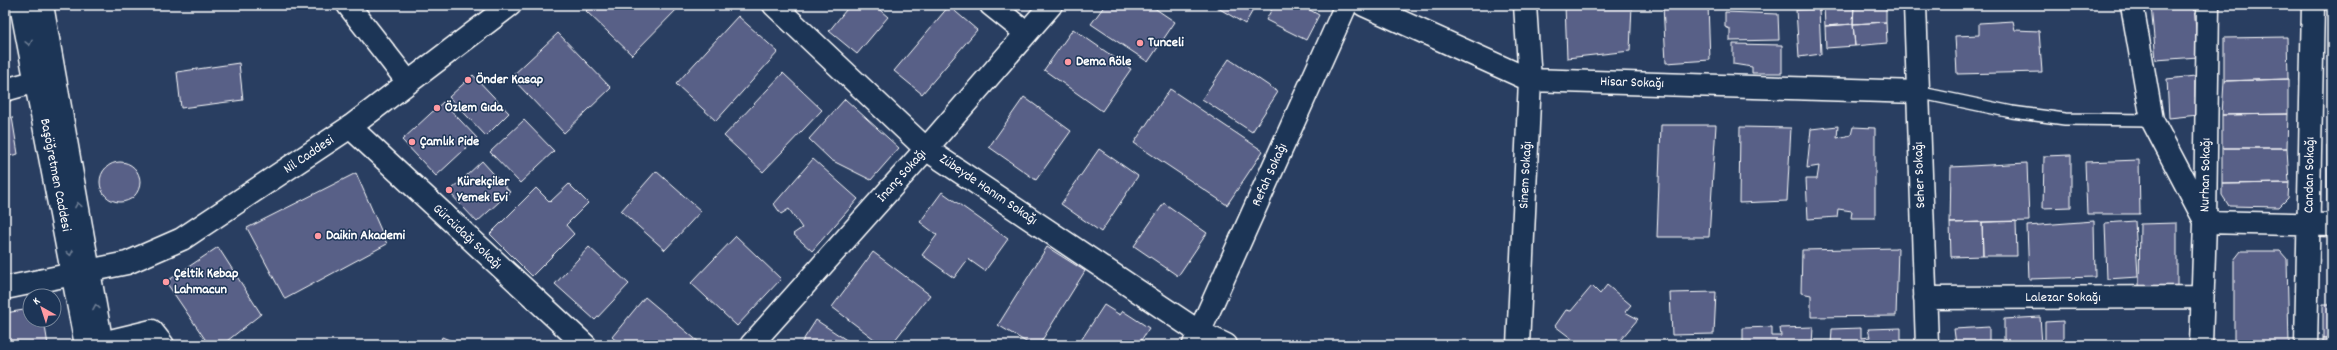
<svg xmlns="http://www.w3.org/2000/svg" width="2337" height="350" viewBox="0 0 2337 350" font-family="Dekko,sans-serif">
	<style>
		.building { fill: #596087; stroke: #fff }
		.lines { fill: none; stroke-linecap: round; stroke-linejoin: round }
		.service-casing { stroke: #fff; stroke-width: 14 }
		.minor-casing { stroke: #fff; stroke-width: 25 }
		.tertiary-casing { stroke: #fff; stroke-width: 25 }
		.primary-casing { stroke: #fff; stroke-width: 25 }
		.service { stroke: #1d3557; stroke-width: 11 }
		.minor { stroke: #1d3557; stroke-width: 22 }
		.tertiary { stroke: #1d3557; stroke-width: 22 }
		.primary { stroke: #1d3557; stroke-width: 22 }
		.oneway { stroke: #6c7c92 }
		.poi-dot { fill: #ff9aa2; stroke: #1d3557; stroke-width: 1.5 }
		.labels { text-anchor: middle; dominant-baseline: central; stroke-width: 3; stroke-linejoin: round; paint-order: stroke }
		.poi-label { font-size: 14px; font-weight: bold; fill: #fff; stroke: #1d3557; text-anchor: start }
		.street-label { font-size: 14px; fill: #fff; stroke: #1d3557 }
	</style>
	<rect width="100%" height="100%" fill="#293e61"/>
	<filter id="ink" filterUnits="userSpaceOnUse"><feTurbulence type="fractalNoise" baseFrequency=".025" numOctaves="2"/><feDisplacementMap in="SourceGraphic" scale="8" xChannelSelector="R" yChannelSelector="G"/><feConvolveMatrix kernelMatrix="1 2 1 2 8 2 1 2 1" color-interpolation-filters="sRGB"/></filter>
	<g filter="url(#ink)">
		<path class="building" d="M592,5H681L632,55L586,11Z
			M850,5H874L888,17L857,54L829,31Z
			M1105,5H1150L1175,22L1148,62L1091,24Z
			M1213,5H1256L1245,24Z
			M1274,5H1301L1319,15L1306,40L1266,20Z
			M1565,5H1632L1630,51L1567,58Z
			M1663,5H1708L1710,60L1666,63Z
			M1854,5H1886V22L1853,24Z
			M1854,5L1853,24L1825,26L1824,6Z
			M2151,5H2194L2198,57L2156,60Z
			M949,6L977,30L922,94L894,71Z
			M1819,9L1821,54L1799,57L1796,10Z
			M2331,11H2332V42L2329,41Z
			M1725,12L1778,14L1779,40L1730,41V29L1725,27Z
			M738,16L778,52L716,121L676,84Z
			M2013,21L2015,30L2039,31L2042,72L1957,74L1955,36L1979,35V23Z
			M1886,22L1887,43L1855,46L1853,24Z
			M1853,24L1855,46L1826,48L1825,26Z
			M1073,29L1131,69L1102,111L1044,70Z
			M558,33L611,88L564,133L511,77Z
			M2287,37L2288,79L2224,81V38Z
			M1733,44L1782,45V73H1752V67L1733,64Z
			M1229,59L1278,92L1252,132L1202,99Z
			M239,63L243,100L181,108L177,72Z
			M783,73L822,110L763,172L724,136Z
			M473,75L509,113L486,136L449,97Z
			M2195,76V97L2198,96V115L2169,118L2167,79Z
			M2330,78H2332V111H2329Z
			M2288,79V114L2222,115L2224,81Z
			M1170,89L1263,151L1227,205L1134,143Z
			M1024,97L1071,131L1036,180L989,147Z
			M845,99L899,148L871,180L831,160L809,139Z
			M443,102L477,138L436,176L402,140Z
			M2288,114L2287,148H2222V115Z
			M12,117L18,154L5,157V119Z
			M524,120L554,151L520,183L490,152Z
			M1661,125H1716L1709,237H1657Z
			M1838,126L1837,138L1851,135L1853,127L1875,128V218H1851L1852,211L1838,209L1837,217L1808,219L1806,179H1817L1819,166L1807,168L1811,129Z
			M1740,127L1791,128L1787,201L1739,203Z
			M2327,146H2332V209H2327Z
			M2222,148H2287L2289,183L2222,184Z
			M1099,149L1138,176L1101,232L1061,204Z
			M2071,155V207L2043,208L2044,156Z
			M813,159L858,199L812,251L793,234L802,228L789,209L781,214L774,204Z
			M2139,160L2140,214H2087L2085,162Z
			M482,161L510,192L477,222L449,192Z
			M100 182a20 20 0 1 1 40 0a20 20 0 1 1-40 0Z
			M2027,163L2029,221L1950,223L1951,167Z
			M656,171L701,211L665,250L621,211Z
			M356,173L387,244L285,299L247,228Z
			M2289,183L2288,198L2279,207L2229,206L2222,195V184Z
			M569,184L588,203L566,225L574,234L532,276L490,234L536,188L550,202Z
			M942,192L1008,239L985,271L968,259L954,278L922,255L937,235L920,222Z
			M1164,203L1207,233L1178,276L1134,246Z
			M2016,221L2017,256H1983L1982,222Z
			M2094,221L2095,277L2029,279L2027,226Z
			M2135,221L2138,277L2107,279L2105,223Z
			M1982,222L1983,256L1951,257L1950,223Z
			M2177,223V287L2139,288L2140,224Z
			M736,236L781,279L737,326L691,283Z
			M218,247L261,314L222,345H209L166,282Z
			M589,247L629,284L595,320L555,284Z
			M1047,247L1085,271L1039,345H1031L998,325Z
			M1898,248L1896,316L1811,317V295L1801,293L1802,250Z
			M2241,251H2280L2287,259L2289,345H2234V260Z
			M873,252L930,295L891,345H882L832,307Z
			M1607,285L1631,305L1625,312L1638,319L1616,345H1580L1555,326L1566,310L1571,311L1592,286L1600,294Z
			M1716,292L1714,334L1672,335L1670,293Z
			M645,297L700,343L698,345H621L612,337Z
			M2323,304H2332V338H2323Z
			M1104,305L1120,315L1123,311L1149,328L1138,345H1078Z
			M30,309V320H44L48,345H5V313Z
			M2040,317L2042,345H2004V319Z
			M816,320L854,345H800Z
			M2063,321V345H2045V322Z
			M1772,327V336H1781L1780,328L1813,327L1812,345H1743V328Z
			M1989,327V345H1956L1954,329Z
			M1861,328V338L1870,337L1868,329L1901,328V345H1831L1832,329Z
			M442,337L462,345H439Z
			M2323,338H2332V345H2323Z"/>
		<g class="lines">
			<g class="service-casing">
				<path id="service" d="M1917,92L2012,112L2065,119L2152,120"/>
			</g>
			<g class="minor-casing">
				<path id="minor" d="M348,5L408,82
					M774,5L926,149L1199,332L1226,345
					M991,5L1026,33
					M1364,5L1530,80L1917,92
					M1915,5L1927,345
					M2132,5L2152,120L2204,219
					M5,90L37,81
					M350,127L585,345
					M2205,222L2332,225
					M1925,298L2201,297
					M102,343L152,331L163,345
					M1194,344L1346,5
					M751,345L926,149L1051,5
					M1518,345L1530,80L1525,5
					M2201,345L2205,222L2208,5
					M2306,345L2313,5"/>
			</g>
			<g class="tertiary-casing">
				<path id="tertiary" d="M5,288L127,263L182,239L350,127L510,5"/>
			</g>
			<g class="primary-casing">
				<path id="primary" d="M21,5L86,345
					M42,5L102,345"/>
			</g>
			<use href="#service" class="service"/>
			<use href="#minor" class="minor"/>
			<use href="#tertiary" class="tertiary"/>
			<use href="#primary" class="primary"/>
		</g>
		<defs><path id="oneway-chevron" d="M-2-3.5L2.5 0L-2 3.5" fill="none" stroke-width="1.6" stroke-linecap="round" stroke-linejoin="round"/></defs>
		<g class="oneway">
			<use href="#oneway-chevron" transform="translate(29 43) rotate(78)"/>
			<use href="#oneway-chevron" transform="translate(78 205) rotate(-100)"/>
			<use href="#oneway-chevron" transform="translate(70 253) rotate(79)"/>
			<use href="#oneway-chevron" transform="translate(96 307) rotate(-100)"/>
		</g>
	</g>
	<g class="poi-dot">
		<circle cx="1140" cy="43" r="4"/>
		<circle cx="1068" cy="62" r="4"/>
		<circle cx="468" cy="80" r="4"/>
		<circle cx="437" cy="108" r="4"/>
		<circle cx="412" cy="142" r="4"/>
		<circle cx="449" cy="190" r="4"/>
		<circle cx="318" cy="236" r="4"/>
		<circle cx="166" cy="282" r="4"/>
	</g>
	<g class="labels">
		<g class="poi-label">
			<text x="1148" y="43">Tunceli</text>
			<text x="1076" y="62">Dema Röle</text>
			<text x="476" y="80">Önder Kasap</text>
			<text x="445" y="108">Özlem Gıda</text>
			<text x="420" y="142">Çamlık Pide</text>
			<text x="457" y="182">Kürekçiler<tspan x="457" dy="16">Yemek Evi</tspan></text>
			<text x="326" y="236">Daikin Akademi</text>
			<text x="174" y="274">Çeltik Kebap<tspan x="174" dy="16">Lahmacun</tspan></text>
		</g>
		<g class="street-label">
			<text transform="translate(1632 83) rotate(2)">Hisar Sokağı</text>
			<text transform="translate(309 155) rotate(-34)">Nil Caddesi</text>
			<text transform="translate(55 175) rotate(79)">Başöğretmen Caddesi</text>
			<text transform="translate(1270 175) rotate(-66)">Refah Sokağı</text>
			<text transform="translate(1526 175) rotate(-87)">Sinem Sokağı</text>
			<text transform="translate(1920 175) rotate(-92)">Seher Sokağı</text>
			<text transform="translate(2206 175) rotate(-89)">Nurhan Sokağı</text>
			<text transform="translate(2310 175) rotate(-89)">Candan Sokağı</text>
			<text transform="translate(902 176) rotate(-48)">İnanç Sokağı</text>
			<text transform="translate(988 190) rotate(34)">Zübeyde Hanım Sokağı</text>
			<text transform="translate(467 237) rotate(43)">Gürcüdağı Sokağı</text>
			<text x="2063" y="298">Lalezar Sokağı</text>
		</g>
	</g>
	<rect width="2337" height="350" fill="none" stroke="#1d3557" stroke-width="20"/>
	<rect x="10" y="10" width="2317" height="330" fill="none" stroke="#fff" stroke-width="1.5" filter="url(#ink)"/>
	<g transform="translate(42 308) rotate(321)"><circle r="19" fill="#1d3557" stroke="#77869a"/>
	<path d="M0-3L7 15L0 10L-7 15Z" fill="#ff9aa2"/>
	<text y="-6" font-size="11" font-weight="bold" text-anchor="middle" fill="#ffffff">K</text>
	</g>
</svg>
